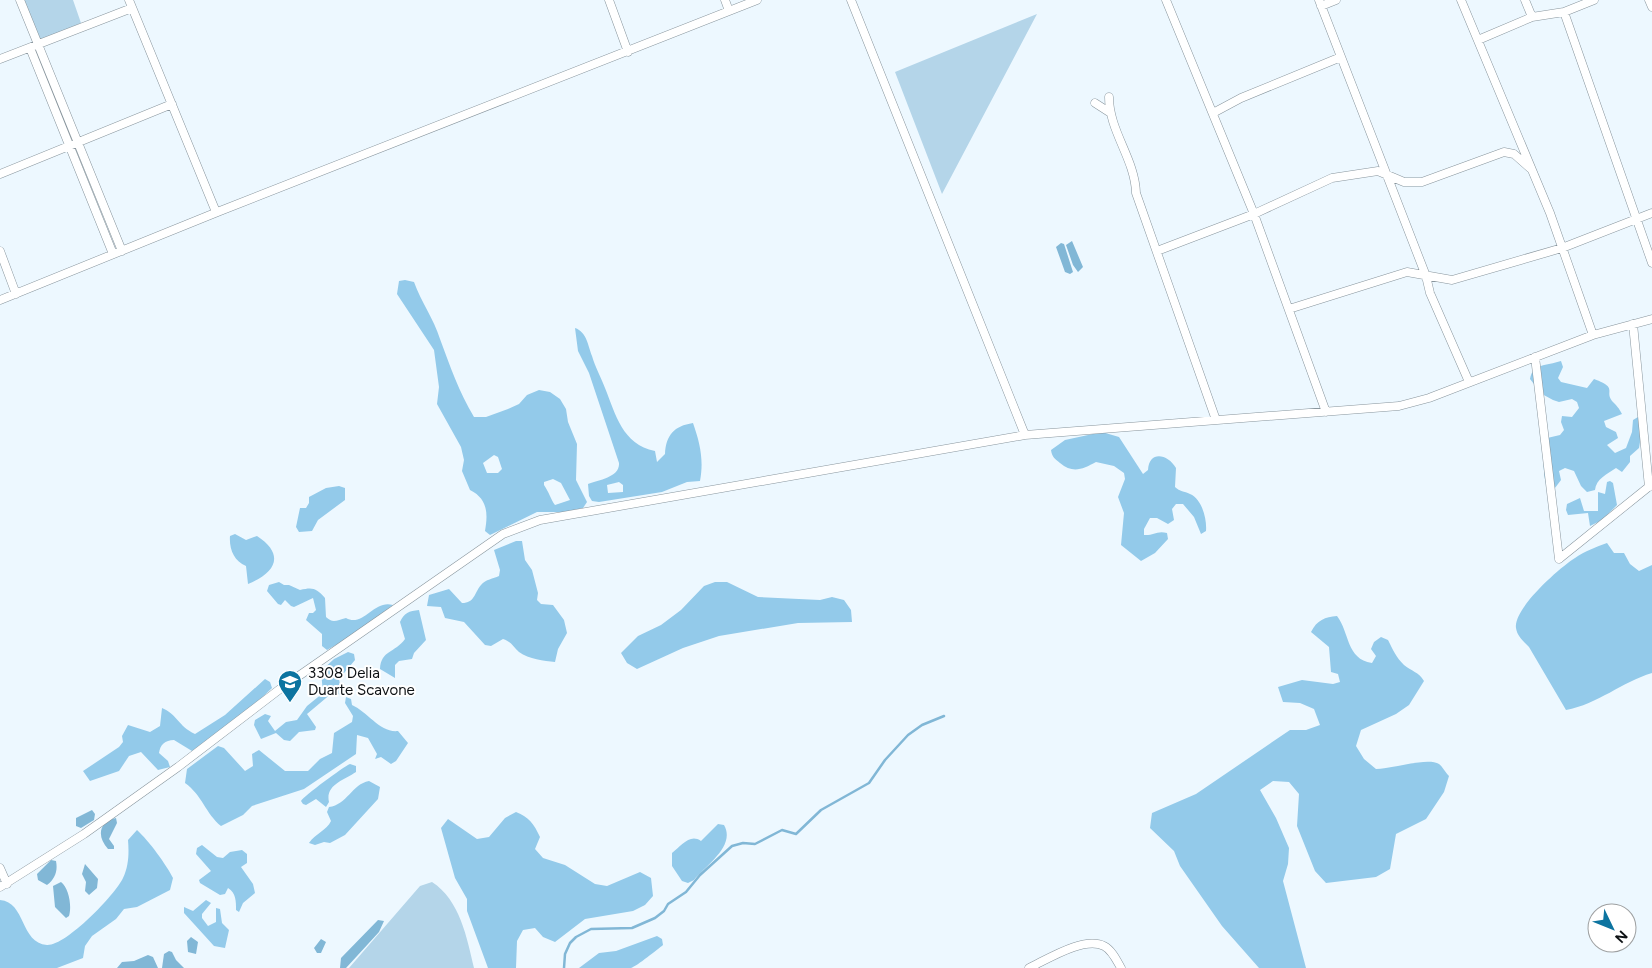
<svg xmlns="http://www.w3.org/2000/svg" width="1652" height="968" viewBox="0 0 1652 968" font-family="Figtree,sans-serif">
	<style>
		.green { fill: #b4d5e9 }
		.forest { fill: #93caea; fill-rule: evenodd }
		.water { fill: #81b7d6 }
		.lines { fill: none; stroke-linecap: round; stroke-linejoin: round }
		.stream { stroke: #81b7d6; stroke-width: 2.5 }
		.street-casing { stroke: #88959d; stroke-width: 9 }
		.street { stroke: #fff; stroke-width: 8 }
		.labels { text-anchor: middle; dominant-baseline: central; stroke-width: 4; stroke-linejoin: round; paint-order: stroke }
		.poi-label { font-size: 15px; fill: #0d1114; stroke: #fff; text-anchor: start }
	</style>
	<rect width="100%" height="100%" fill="#edf8ff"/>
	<path class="green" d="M24,0H73L81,23L41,41Z
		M1037,14L942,194L895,72Z
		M432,882C460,900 467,938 474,968H349L420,886Z"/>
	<path class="forest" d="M405,280L414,282C421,302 434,319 440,339C450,366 459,392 474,417H486L508,409L519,404L527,395L539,390L550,392L560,399L566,409L568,422L577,444L576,480L587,502L583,508L565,512H537L490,535L485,531C488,514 488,499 470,490L462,471L464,460L461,447L437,404L439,387L434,350L397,294L399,281ZM494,455L498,457L502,469L498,473H487L483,463ZM553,479L561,483L570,500L555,505C551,500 549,492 544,485V482Z
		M575,328C587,332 588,346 592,356C595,367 601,377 605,388C616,415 622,444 655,451L657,462L665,454C666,435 674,426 693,423C700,443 704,460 700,481L687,482L662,492L599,502L592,501L589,496L588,484C599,480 620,477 619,463L589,373L578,351ZM619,482L623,485V492L608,493L607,485Z
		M1561,361L1563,367L1558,378L1561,382L1587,388L1594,379C1619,388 1604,391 1612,401C1617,406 1619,408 1622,414L1604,421L1606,427L1616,432L1618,438L1607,445L1615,453L1626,448L1632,432L1633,420L1638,417L1641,436L1639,448L1630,456V462L1622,472L1616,468C1607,474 1596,479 1595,490L1587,492L1581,486L1574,471L1565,468L1559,471L1561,480L1555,488L1549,489C1541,479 1545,454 1543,439L1560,435L1564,430L1561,422L1562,416L1572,417L1579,408L1577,402L1572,399L1559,402L1553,400L1542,394L1530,379C1533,363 1546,366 1561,361Z
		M1102,432L1119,437L1143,474L1148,470C1149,450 1168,454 1176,468L1175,487C1180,492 1184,491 1190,494C1202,499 1207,519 1206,531L1201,534L1194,517L1183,504H1176L1172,509L1174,520L1168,524L1157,518H1150L1144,529V535C1153,536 1157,530 1167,533L1168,539L1155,553L1141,561L1121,545L1124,513L1118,497L1125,479L1124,473L1114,466L1096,462C1083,469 1073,474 1060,463C1055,459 1052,457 1051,450L1065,440Z
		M1610,481L1613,483L1617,505L1602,520L1590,526L1588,513L1568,515L1566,510L1567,504L1580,498L1584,511H1598V492L1605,494L1607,482Z
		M339,486L345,488V500L318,520L312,531L299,532L296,527L300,508H306L309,503V497L326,488Z
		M235,534L246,540L257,536C286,555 275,573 248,584L246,566C234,561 229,549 230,536Z
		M516,541H522L525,560L532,570L538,593L537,600L541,604L553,605L564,620L567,633L558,649L555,662C544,661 529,659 519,652C513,647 512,642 503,639L491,646L485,645L464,622L445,618L441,607L427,606L429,595L449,589L462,603C475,603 474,593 481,585C486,579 493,579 499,576L500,570L494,550Z
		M1607,543L1614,553H1624L1630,564L1639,571L1652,565V673C1622,682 1598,704 1566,710L1529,647C1524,642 1517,636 1516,628C1513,609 1559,568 1575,558C1585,551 1596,547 1607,543Z
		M279,582L284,585H289L300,590C313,587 316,588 325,598L326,617C333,624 337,620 346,618C363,628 374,599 393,605L355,634L327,650L322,646V634L306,620L309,613H313L316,610L313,598L294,607L291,606L285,600L281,605L278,604L267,591L269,585Z
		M715,582H727L758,597L820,600L832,597L844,600L851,610L852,622L798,623L719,636L683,648L637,669L627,663L621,653L638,636L661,625L681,610L704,586Z
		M419,610L426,640L414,653L412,659L399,661L395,665V678L380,669C381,650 395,653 405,639L400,622C404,613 409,611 419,610Z
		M1337,616C1350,633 1346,659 1372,663L1376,656L1371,649L1374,642L1381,637L1388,640C1393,650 1396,657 1404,665C1411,671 1419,672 1424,681L1409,705L1396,714L1361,730L1356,746L1364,759L1376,769C1392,769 1427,757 1439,764C1442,766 1446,773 1449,776L1444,792L1426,819L1396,834L1390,869L1376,877L1326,883L1315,871L1297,826L1299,794L1289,782L1273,781L1260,790L1276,818L1289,848L1288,864L1283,881L1306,968H1259L1222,926L1180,866L1174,851L1150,828L1152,813L1196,794L1290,730H1306L1320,725L1314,709L1300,703L1283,702L1278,687L1302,680L1333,684L1340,682L1338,674L1331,672L1329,647L1311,632C1317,620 1325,617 1337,616Z
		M348,652L354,654L355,660L339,679L342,695L332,693L307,714L316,727L315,730L299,732L290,741L284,740L276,733L261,739L254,725L255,720L265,714L271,716L268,721L275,731L286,722L297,720L307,706L323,693L321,671L334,659Z
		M265,679L270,682L272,688L249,710L192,751L174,740C165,740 160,745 159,753L168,761L170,767L158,770L141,752L129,756L119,771L90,781L83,771L119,747L123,742L122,736L128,725L150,732L160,726L162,708C177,714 178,726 195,734L225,715Z
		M346,697L351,699L352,705C368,712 380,733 398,731L408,743L396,761L391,764L381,757L375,759L377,754L368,738L357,735L356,754L304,789L252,806L243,815L221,826C206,814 202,795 185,783L187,769L218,746L224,748L245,771L253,766L252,754L259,750L285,771H308L320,759L332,753L334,733L352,722L353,716L345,703Z
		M350,764L356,766V772C344,780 325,785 329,802L326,807L316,799L306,805L303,804L301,801C304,796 343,767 350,764Z
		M369,781L380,787L378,799L345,835L330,843L324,842L315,845L309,843C315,834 327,830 331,821L327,812L329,807C347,805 352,784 369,781Z
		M516,812C529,817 534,824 540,837L535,849L543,858L565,865L595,884L607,886L640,872L651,878L653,896L645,905L633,911L585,919L555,942L543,937L535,928L523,930L517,941L516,968H488L467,911V899L455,878L441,828L448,819L477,839L489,837L505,818Z
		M718,824L724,825C736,846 706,865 694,880L688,883L682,881L672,866V853C681,846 690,833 701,841Z
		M137,830C149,841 166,864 173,878L170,890L137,907L124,909L116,919L92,936L85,946L83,958L57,968H0V900C26,902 20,943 47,945C66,946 115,895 123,878C129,866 129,852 128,840Z
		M202,845L217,857L223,858L230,852L242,850L247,854V863L241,867L253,884L255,893L243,903L239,912L236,910C236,901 236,893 228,888L225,894L220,895L200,883L199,880L211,871L196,854L197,848Z
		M206,900L211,903L202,914V918L208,926L216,922V908L220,909L222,923L229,930L225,948L214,946L184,913V907L193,911Z
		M657,936L662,939L663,945C658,949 637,966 631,968C623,968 590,968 579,968L599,953L616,951Z"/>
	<path class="water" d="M1072,241L1083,267L1078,272L1073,265L1066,245Z
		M1061,243L1064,244L1073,272L1070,274L1065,272L1056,247Z
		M92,810L95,814L94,820L81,828L76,826V818Z
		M116,818L117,823L109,839L114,846V849H108C97,837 98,822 116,818Z
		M51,860L56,861C58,871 55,879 47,885L38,880L37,874Z
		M85,864L98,879L97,888L89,895L85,891L86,882L82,874Z
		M61,882C69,888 72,906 69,916L66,918L55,907L53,886Z
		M378,920L384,921L379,932L346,968H340L341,958Z
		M191,937L198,942L196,954L188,952L187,941Z
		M321,939L326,942L321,953H317L314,948Z
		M169,951L172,952L176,960L184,968H162L164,954Z
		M148,955L153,957L158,968H117L122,962L134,961Z"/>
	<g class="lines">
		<path class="stream" d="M564,968L565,954L570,943L576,937L591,929L632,928L655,918L664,911L668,904L686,892L700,875L732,846L743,843L755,844L782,830L796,834L821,810L869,783L885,760L908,735L922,725L944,716"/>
		<g class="street-casing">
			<path id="street" d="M20,0L122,251
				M129,0L216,212
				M609,0L628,52
				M725,0L729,11
				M851,0L1025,435
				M1166,0L1254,214L1326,412
				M1319,0L1426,276L1430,293L1469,382
				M1461,0L1550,213L1593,335
				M1525,0L1532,17
				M1649,0L1652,7
				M1321,6L1336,0
				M1564,12L1652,263
				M1478,40L1532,17L1564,12L1594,0
				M30,48L113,254
				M0,59L132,8
				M1109,97C1109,131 1135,159 1136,193L1216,420
				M1095,103L1109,112
				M1213,113L1241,98L1341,57
				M0,174L172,104
				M0,251L16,294
				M1157,251L1254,214L1332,178L1378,171L1404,182H1422L1504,152L1514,154L1531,169
				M0,300L220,211L757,0
				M1289,309L1407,272L1452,280L1562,248L1652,213
				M1633,324L1649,487
				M1535,357L1559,559
				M1559,559L1651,485
				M0,868L7,884
				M0,887L84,834L178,767L280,689L503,534L540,520L1025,435L1399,406L1429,398L1593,335L1652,319
				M1029,968C1048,959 1084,936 1104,946C1112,950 1117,961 1121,968"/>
		</g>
		<use href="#street" class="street"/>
	</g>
	<defs>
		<g id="school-pin" transform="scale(1.25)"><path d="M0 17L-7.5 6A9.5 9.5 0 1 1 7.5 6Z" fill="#0d74a0" stroke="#fff"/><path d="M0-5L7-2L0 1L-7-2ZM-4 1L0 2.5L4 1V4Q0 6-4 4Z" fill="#fff"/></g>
	</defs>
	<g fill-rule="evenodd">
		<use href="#school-pin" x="290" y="682"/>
	</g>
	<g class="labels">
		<g class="poi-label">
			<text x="308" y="673">3308 Delia<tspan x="308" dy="17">Duarte Scavone</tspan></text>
		</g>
	</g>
	<g transform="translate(1612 928) rotate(133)"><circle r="24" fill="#ffffff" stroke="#9ea0a1"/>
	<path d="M0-4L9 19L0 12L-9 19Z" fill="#0d74a0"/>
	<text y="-8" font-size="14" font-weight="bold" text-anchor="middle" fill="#0d1114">N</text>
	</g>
</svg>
